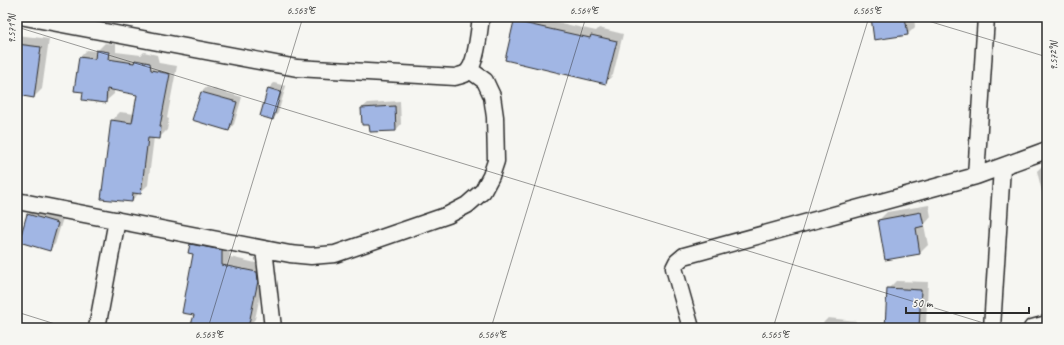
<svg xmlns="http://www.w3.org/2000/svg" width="1064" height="345" viewBox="0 0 1064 345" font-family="Caveat,sans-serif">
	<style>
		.shadow { fill: #0003 }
		.building { fill: #a1b6e4; stroke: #2b2b2b }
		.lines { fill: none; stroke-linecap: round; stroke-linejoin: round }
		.minor-casing { stroke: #2b2b2b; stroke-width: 19 }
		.minor { stroke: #f6f6f2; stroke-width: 16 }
		.ticks { fill: none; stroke: #2b2b2b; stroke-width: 1; stroke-opacity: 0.45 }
		.neatline { fill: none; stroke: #2b2b2b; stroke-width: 1.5 }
		.ticks-label { font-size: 10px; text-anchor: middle; fill: #2b2b2b }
	</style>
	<rect width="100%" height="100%" fill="#f6f6f2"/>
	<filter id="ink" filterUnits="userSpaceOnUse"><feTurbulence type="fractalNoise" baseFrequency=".025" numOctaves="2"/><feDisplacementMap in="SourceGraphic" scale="8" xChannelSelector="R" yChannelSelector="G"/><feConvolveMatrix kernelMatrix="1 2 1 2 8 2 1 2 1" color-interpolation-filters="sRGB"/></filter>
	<g filter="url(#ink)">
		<path class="shadow" d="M520,17H534L596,31L599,28L623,34L613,75L606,82L515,21Z
			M872,17H914L915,27L907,35Z
			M17,35L49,39L42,89L34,97L17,94Z
			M105,43L116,44V52L141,55L144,52L157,55L159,63L177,66L167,118L169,119L167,130L159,138L154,137L148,185L131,201L112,120L120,112L135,114L138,94L114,89V94L106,101L84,91L79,58L87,50L97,51Z
			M274,83L286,86L278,113L273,119L269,88Z
			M207,87L242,97L234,124L229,130L201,92Z
			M400,101L401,124L396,130L370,124L362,108L368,103Z
			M1047,165V208L1046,209L1037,171L1042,166Z
			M929,205L931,217L924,225L928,245L920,253L886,259L879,220L887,212Z
			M33,209L63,218L55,244L50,249L28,215Z
			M198,237L229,243L230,257L264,265L265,273L255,319L247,328H192L195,314V253L191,245Z
			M896,281L928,282L926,324L922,328H886L888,289Z
			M828,318L856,321L855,328H822L823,323Z"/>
		<path class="building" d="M871,17H905L908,35L874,40Z
			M514,21L590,38L591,35L617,41L606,84L505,60Z
			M17,44L41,47L34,98L17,95Z
			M96,50L109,52L108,59L134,63L135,60L150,63L151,70L170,74L160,126H161L160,139L148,138L141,194L133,193L132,202L101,199L111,120L132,123L137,95L107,89L106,103L82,100L83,92L74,91L79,57L95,59Z
			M268,88L281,92L273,120L260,116Z
			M201,92L237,102L229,131L192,120Z
			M395,106L396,131L370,132L369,125H362L361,108Z
			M921,212L924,226L916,228L920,254L885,260L878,220Z
			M27,214L58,223L50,251L19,242Z
			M190,244L222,250V265L257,272L258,281L248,328H190L194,315L182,313L193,254L188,253Z
			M887,288L921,290L919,328H885Z"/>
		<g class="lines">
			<g class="minor-casing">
				<path id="minor" d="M25,17L297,68L455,77C461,75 466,75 469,70C477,60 479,30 481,17
					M976,176L986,17
					M17,201L290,254L311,256L335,254L448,215L467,205L483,191L491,176L496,161L495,117L492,96L485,81L470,70
					M264,249L273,328
					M97,328L117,220
					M691,328L674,268L677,262L684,256L976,176L1047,150
					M992,328L1002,167
					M1032,328L1047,324"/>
			</g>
			<use href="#minor" class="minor"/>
		</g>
	</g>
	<path class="ticks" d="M915,17L1047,57M17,26L20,17M17,27L1000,328M17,312L68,328M208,328L303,17M491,328L586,17M773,328L869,17"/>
	<rect width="1064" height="345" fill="none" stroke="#f6f6f2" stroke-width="44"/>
	<path d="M906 307v6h123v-6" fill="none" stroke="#2b2b2b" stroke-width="2"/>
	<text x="912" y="307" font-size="12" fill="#2b2b2b" stroke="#f6f6f2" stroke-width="3" paint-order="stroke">50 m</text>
	<rect x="22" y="22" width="1020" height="301" class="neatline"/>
	<g class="ticks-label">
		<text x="301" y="14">6.563°E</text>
		<text x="584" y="14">6.564°E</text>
		<text x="867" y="14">6.565°E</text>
		<text transform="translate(11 29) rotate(-90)" y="4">9.571°N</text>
		<text transform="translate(1053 56) rotate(-90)" y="4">9.572°N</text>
		<text x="209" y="338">6.563°E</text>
		<text x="492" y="338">6.564°E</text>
		<text x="775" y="338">6.565°E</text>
	</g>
</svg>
